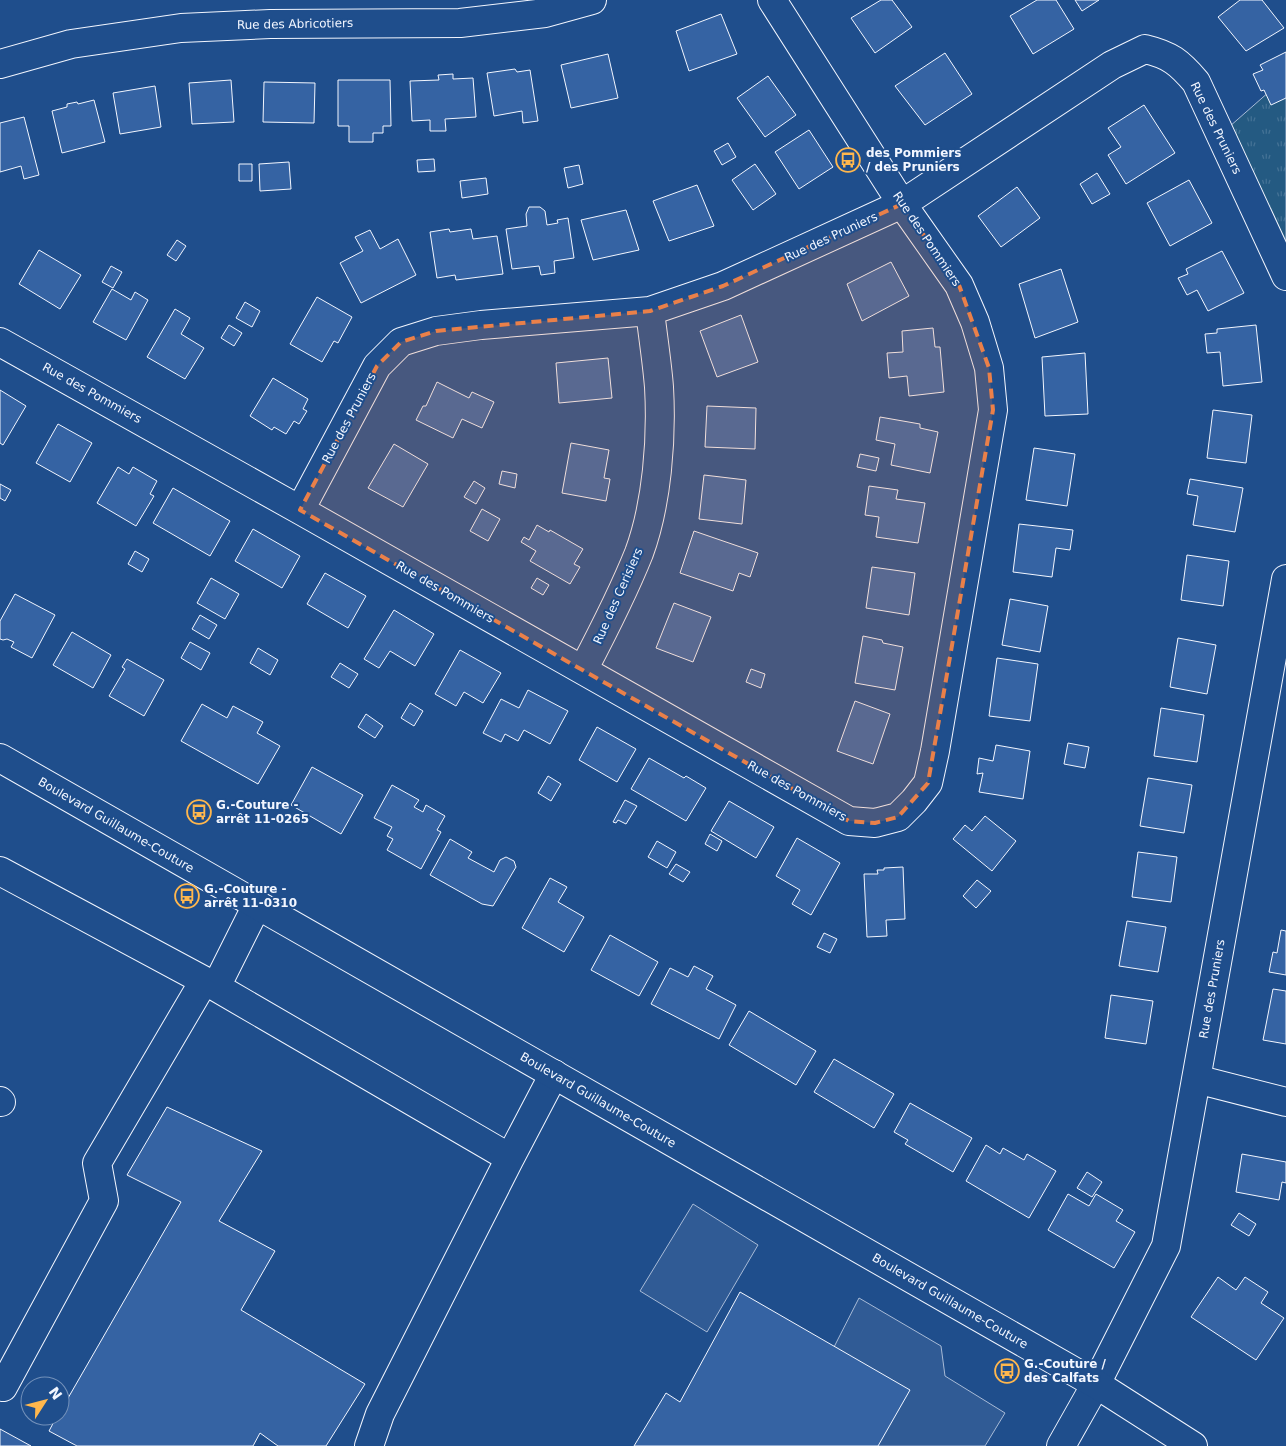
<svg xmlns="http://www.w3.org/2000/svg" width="1286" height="1446" viewBox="0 0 1286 1446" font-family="'DejaVu Sans',sans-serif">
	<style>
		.park { fill: url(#park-tufts); stroke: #a8bbd7 }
		.parking { fill: #305b95; stroke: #a8bbd7 }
		.building { fill: #3563a3; stroke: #f2f6ff }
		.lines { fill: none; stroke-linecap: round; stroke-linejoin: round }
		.minor-casing { stroke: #f2f6ff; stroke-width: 30 }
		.major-casing { stroke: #f2f6ff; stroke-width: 30 }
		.minor { stroke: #1f4e8c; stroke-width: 28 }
		.major { stroke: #1f4e8c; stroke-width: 28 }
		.marked { fill: #ea8049; fill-opacity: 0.2; stroke: #ea8049; stroke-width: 4; stroke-dasharray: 10 6; stroke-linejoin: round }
		.labels { text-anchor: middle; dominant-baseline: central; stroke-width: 4; stroke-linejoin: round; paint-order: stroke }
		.street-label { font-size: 12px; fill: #f2f6ff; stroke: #1f4e8c }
		.poi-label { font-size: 12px; font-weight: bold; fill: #f2f6ff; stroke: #1f4e8c; text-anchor: start }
	</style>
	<defs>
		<pattern id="park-tufts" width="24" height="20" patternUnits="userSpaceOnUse" patternTransform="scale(1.25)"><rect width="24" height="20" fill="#245a82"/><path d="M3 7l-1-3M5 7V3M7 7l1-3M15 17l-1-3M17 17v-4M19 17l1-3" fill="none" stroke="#447295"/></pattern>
	</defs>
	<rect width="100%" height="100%" fill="#1f4e8c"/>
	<path class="park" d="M1286,77V276L1221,134Z"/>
	<path class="parking" d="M693,1204L758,1245L707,1332L640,1291Z
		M859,1298L941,1346L945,1376L1005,1413L985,1446H878L834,1347Z"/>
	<path class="building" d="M881,0H892L912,27L875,53L851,18Z
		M1037,0H1056L1074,29L1033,54L1010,16Z
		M1075,0H1099L1082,11Z
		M1240,0H1262L1284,28L1246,51L1218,17Z
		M721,14L737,54L689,71L676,31Z
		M1286,52V98L1271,105L1264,90L1261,91L1253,74L1263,70L1260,65Z
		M945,53L972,94L925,125L895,86Z
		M608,54L618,98L571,108L561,65Z
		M515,69L517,72L530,70L538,121L523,123L522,111L494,116L487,73Z
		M453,74V79L473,78L476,117L445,119L446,131H430V120L412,121L410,81L439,80L438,75Z
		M768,76L796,115L765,137L737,98Z
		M231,80L234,122L192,124L189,83Z
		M338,80H390L391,126H383V133H373V142H349V126H338Z
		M264,82L315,83L314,123L263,122Z
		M155,86L161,127L120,134L113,93Z
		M94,100L105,142L62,153L52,111L67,107V104L77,102L78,104Z
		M1144,105L1175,153L1126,184L1108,155L1121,147L1108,128Z
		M24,117L39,175L24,179L21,166L0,172V123Z
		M809,130L833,167L799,189L775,152Z
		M728,143L736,157L722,165L714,151Z
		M434,159L435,171L418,172L417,160Z
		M289,162L291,189L260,191L259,164Z
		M239,164H252V181H239Z
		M755,164L776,194L753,210L732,180Z
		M579,165L583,184L568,188L564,168Z
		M1097,173L1110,194L1092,204L1080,184Z
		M486,178L488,194L462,198L460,181Z
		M1189,180L1212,223L1170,246L1147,203Z
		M697,185L714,226L669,241L653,201Z
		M1017,187L1040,218L1001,247L978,216Z
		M529,207H540L545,211L547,225L558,223L557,220L568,218L574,258L554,261L555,273L541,275L539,266L512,269L506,229L527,226L526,214Z
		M626,210L639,250L593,260L581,220Z
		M449,229L450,232L471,229L473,239L497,236L503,274L456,280L455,275L437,278L430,232Z
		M370,230L380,249L398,239L416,275L361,303L340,263L363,251L355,237Z
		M177,240L186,246L176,261L167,255Z
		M39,250L81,275L60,309L19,284Z
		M1222,251L1244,293L1208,311L1197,290L1187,295L1178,278L1188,274L1186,269Z
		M891,262L909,296L862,321L847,284Z
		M111,266L122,272L113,288L102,282Z
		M1061,269L1078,322L1035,338L1019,284Z
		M112,289L131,300L135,292L148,300L126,340L93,322Z
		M317,297L352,317L338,343L334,341L322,362L290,344Z
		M245,302L260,311L252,327L236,318Z
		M175,309L190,318L181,334L204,348L185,379L147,357Z
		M741,315L758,362L717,377L700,331Z
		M229,325L242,333L234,346L221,338Z
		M1256,325L1262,382L1223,386L1220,352L1207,353L1205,334L1217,333V329Z
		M933,328L935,347H940L944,392L909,396L907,376L889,378L887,353L903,352L902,331Z
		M1085,353L1088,414L1045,416L1042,357Z
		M608,358L612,398L559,403L556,363Z
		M273,378L308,399L303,409L307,411L299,424L294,421L286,434L274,427L272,430L250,416Z
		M437,382L469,398L472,392L494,402L482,428L462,419L453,438L416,420L423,406H426Z
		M0,390L26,406L3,445L0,443Z
		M707,406L756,408L755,449L705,447Z
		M1213,410L1252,415L1246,463L1207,458Z
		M880,417L920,424V428L938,432L930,473L891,465L895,444L876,440Z
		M58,424L92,443L70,482L36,463Z
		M571,443L609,450L604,478L610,479L606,501L562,493Z
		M394,444L428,464L403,507L368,488Z
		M1034,448L1075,454L1067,506L1026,500Z
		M860,454L879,458L876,471L857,467Z
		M118,467L129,474L133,467L157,481L150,494L154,496L136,526L97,503Z
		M502,471L517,474L515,488L499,484Z
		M704,475L746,480L742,524L699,519Z
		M1190,479L1243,488L1235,532L1193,525L1198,496L1187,494Z
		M474,481L485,488L476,504L464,497Z
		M0,484L11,490L5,501L0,498Z
		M869,486L898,490L896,499L925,503L918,543L876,537L879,517L865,515Z
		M173,488L230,521L210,556L153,523Z
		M482,509L500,519L488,541L470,531Z
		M1019,524L1073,530L1070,550L1056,548L1052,577L1013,572Z
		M537,525L549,532L550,530L583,549L574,564L580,567L570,584L530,561L536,551L521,542L524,537L529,540Z
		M253,529L300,556L282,588L235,561Z
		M694,531L758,553L750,577L739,573L733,591L680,573Z
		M135,551L149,559L142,572L128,564Z
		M1187,555L1229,561L1223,606L1181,600Z
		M872,567L915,573L909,615L866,608Z
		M325,573L366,596L348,628L307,604Z
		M211,578L239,594L225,619L197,603Z
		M537,578L549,585L543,595L531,588Z
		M15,594L55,615L32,658L11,647L14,642L7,639L3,640L0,639V621Z
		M1010,599L1048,606L1040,652L1002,645Z
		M674,603L711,617L693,662L656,648Z
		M394,610L434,634L415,666L390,651L379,668L364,659Z
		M200,615L217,625L209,639L192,629Z
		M72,632L111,655L93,688L53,665Z
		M863,636L882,640L883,643L903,647L895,690L855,683Z
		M1178,638L1216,645L1207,694L1170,687Z
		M190,642L210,653L201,670L181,658Z
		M258,648L278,660L270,675L250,663Z
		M460,650L501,673L483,703L464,692L456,706L435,694Z
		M997,658L1038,664L1030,721L989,716Z
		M127,659L164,680L144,716L109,696L125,669L122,667Z
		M340,663L358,674L349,688L331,677Z
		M751,669L765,674L761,688L746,682Z
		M528,690L568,711L550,744L524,730L518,741L505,734L501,742L483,733L501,699L519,708Z
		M855,701L890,714L873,764L837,751Z
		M410,703L423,711L414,726L401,718Z
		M202,704L227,718L233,706L263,722L257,733L280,746L258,784L181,741Z
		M1161,708L1204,715L1197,762L1154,756Z
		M366,714L383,726L375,738L358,727Z
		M597,727L636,749L617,782L579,760Z
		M1068,743L1089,747L1085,768L1064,764Z
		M996,745L1030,751L1023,799L979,792L983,773L977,774L979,758L993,761Z
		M649,758L684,778L686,776L706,788L686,821L631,789Z
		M312,767L363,795L341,834L291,805Z
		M548,776L561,784L551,801L538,793Z
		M1148,778L1192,785L1184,833L1140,826Z
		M392,785L419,800L414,807L423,812L426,805L445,816L437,830L441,832L421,869L387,850L393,839L387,836L392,827L374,818Z
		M625,800L637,806L626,824L618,820L616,823L613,822Z
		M729,801L774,827L756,858L711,831Z
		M985,816L1016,841L992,871L953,839L965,825L972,831Z
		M710,834L722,841L717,851L705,844Z
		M797,838L840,863L811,915L792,904L800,890L776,876Z
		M450,839L472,852L468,858L494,872L500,860L506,857L514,861L516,867L493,906L482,904L430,875Z
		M657,841L676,852L667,868L648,857Z
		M1138,852L1177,857L1171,902L1132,897Z
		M676,864L690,872L683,882L669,874Z
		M903,867L905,919L886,920L887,936L867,937L864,874H878L877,870H884V868Z
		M550,878L567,887L558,902L584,917L564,952L522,928Z
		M977,880L991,891L976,908L963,896Z
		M1127,921L1166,927L1158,972L1119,966Z
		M1281,930L1286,931V975L1269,972L1273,952L1277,953Z
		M824,933L837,939L830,953L817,947Z
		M610,935L658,962L639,996L591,970Z
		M694,966L713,976L706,989L736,1005L719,1039L651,1004L670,968L688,977Z
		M1273,989L1286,991V1044L1263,1040Z
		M1111,995L1153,1001L1146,1044L1105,1038Z
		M749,1011L816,1051L796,1085L729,1045Z
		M834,1059L894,1094L874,1128L814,1092Z
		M910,1103L972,1138L953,1172L905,1144L908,1140L894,1132Z
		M167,1107L262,1151L219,1221L275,1251L241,1310L365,1384L326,1446H278L260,1433L253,1446H77L49,1431L57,1416H60V1412L181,1202L127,1175Z
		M986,1145L1000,1154L1003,1148L1024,1160L1027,1154L1056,1171L1029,1218L966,1181Z
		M1242,1154L1286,1162V1183L1282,1182L1279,1200L1236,1192Z
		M1087,1172L1102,1182L1092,1197L1077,1188Z
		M1068,1194L1089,1206L1096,1194L1123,1210L1116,1221L1135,1232L1114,1268L1048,1230Z
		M1239,1213L1256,1224L1249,1236L1231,1225Z
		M1218,1277L1236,1290L1245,1277L1268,1292L1261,1303L1284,1318L1256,1360L1191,1317Z
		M740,1292L910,1390L878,1446H634L666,1393L680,1402Z
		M0,1429L31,1446H0Z"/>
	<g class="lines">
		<g class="minor-casing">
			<path id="minor" d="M0,64L71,44L181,28L270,24L460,23L545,13L592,0
				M0,342L300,510L849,821L875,823L898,817L914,801L928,783L935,751L993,410L989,368L975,322L959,285L902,204L772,0
				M300,510L377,366L401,342L436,331L481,325L650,311L723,286L902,204L1112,65L1145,49C1170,55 1179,62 1196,82L1286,276
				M583,670C603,632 623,593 639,553C657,504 662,439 659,387C657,362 653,337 650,311
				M0,871L216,987L510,1158L380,1414L369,1446
				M216,987L257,905
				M1196,1079L1286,1102
				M0,1101L1,1102
				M510,1158L554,1074
				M3,1387L104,1201L97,1163L204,981
				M1061,1446L1096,1384L1166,1246L1286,579"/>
		</g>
		<g class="major-casing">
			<path id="major" d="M0,758L1096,1384L1193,1446"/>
		</g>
		<use href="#minor" class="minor"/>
		<use href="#major" class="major"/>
	</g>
	<path class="marked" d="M902,204L959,285L989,368L993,410L928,783L898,817L875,823L849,821L300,510L377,366L401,342L436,331L650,311L723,286Z"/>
	<defs>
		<g id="bus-ring" transform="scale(1.25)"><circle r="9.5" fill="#1f4e8c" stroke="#ffb74d" stroke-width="1.5"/><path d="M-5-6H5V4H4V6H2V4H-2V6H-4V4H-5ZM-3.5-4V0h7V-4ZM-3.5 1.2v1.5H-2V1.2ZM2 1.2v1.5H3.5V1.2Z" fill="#ffb74d"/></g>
	</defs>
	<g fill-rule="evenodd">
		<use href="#bus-ring" x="848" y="160"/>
		<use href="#bus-ring" x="199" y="812"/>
		<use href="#bus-ring" x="187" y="896"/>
		<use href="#bus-ring" x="1007" y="1371"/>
	</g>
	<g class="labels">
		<g class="street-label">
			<text transform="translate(295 24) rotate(-1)">Rue des Abricotiers</text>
			<text transform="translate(1216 128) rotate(64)">Rue des Pruniers</text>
			<text transform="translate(831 237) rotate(-25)">Rue des Pruniers</text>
			<text transform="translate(927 239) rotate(56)">Rue des Pommiers</text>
			<text transform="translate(92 393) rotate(29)">Rue des Pommiers</text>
			<text transform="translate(349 418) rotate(-62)">Rue des Pruniers</text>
			<text transform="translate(445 592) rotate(30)">Rue des Pommiers</text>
			<text transform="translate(618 596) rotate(-66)">Rue des Cerisiers</text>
			<text transform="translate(797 791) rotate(29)">Rue des Pommiers</text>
			<text transform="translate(116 825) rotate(30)">Boulevard Guillaume-Couture</text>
			<text transform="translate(1212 989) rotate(-80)">Rue des Pruniers</text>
			<text transform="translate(598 1100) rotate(30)">Boulevard Guillaume-Couture</text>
			<text transform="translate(950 1301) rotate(30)">Boulevard Guillaume-Couture</text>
		</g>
		<g class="poi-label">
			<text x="866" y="153">des Pommiers<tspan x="866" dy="14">/ des Pruniers</tspan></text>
			<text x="216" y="805">G.-Couture -<tspan x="216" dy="14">arrêt 11-0265</tspan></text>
			<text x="204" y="889">G.-Couture -<tspan x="204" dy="14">arrêt 11-0310</tspan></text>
			<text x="1024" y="1364">G.-Couture /<tspan x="1024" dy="14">des Calfats</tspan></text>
		</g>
	</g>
	<g transform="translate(45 1401) rotate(54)"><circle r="24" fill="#1f4e8c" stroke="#7391ba"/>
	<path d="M0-4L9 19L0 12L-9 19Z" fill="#ffb74d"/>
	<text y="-8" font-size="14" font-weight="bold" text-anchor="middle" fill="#f2f6ff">N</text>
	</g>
</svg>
